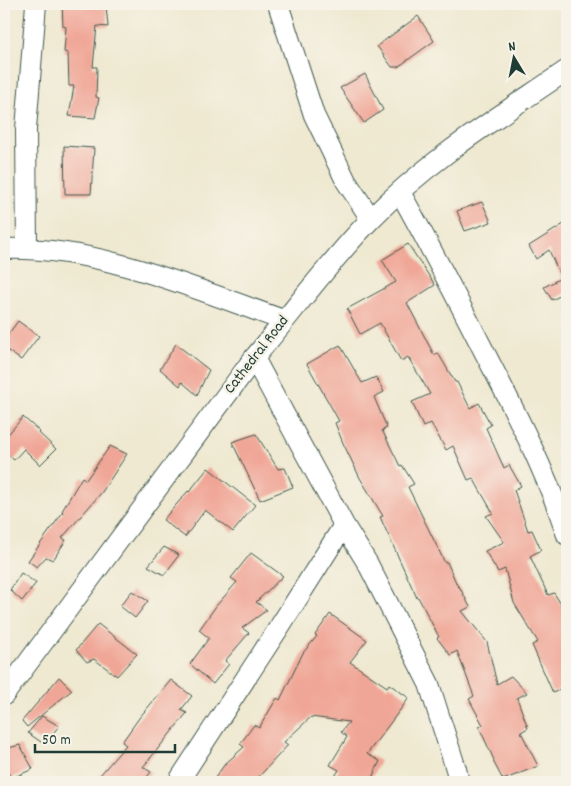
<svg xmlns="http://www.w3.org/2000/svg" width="571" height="786" viewBox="0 0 571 786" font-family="Dekko,sans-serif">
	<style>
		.building { fill: #f0a696 }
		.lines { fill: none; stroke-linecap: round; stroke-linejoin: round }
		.street-casing { stroke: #3e574c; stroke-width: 22 }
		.street { stroke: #fff; stroke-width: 20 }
		.labels { text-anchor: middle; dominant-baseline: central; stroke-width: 5; stroke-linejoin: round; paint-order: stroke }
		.street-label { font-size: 16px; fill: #1f3d34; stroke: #f7f3e8 }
	</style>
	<rect width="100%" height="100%" fill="#f7f3e8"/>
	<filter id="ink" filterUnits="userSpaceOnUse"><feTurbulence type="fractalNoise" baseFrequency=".02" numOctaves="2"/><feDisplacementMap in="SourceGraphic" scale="10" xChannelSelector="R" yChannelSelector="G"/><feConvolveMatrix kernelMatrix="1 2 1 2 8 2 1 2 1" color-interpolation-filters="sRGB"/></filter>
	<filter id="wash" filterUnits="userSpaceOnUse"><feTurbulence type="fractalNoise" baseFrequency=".0096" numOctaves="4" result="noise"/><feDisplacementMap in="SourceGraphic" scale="20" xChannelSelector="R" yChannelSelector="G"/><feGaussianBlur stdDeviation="1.12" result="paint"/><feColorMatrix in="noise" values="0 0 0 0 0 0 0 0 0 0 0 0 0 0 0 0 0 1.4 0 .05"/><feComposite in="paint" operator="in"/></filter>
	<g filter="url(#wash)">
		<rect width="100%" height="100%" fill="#efe9d1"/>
		<g id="blocks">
			<path class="building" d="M62,4L106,5L108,27L97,26L93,67H97L96,97L99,98L95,118L69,116L74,86H69L68,53L64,52L66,27L63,26Z
				M418,16L434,41L398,67H392L377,46Z
				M365,74L383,110L364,123L340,88Z
				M64,146L94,148L91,194H65Z
				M482,202L491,222L465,231L457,211Z
				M567,222V292L552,300L544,287L561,278L549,250L536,259L529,246Z
				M408,244L435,285L407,303L434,355L438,353L455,382H457L470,408L479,403L491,425L486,428L504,468L509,465L521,486L514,490L528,531L532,530L541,550L530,556L548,595L554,593L567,614V686L553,693L532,645L538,642L514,603L505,569L498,572L485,551L504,542L486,516L493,513L473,478L468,480L453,446L446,450L431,423L423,427L412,402L430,394L408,357L401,361L380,323L360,334L347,309L396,282L382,260Z
				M18,321L39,336L21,360L4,348V340Z
				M176,344L209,370L197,395L182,382L180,386L160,369Z
				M340,345L362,383L376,377L384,392L374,397L387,428L382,430L400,466L402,465L414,484L408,487L445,563L447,562L458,587L459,586L470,607L462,611L487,642L497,684L511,676L527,693L517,698L528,728L521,732L538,766L503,780L493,761L494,760L479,727L483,725L469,699L474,696L457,651L450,655L437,638L439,637L418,597L417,598L380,517L383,516L360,478L343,443L335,423L339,421L307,364Z
				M23,417L39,431L38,432L56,449L40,465L24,449L14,460L4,451V439Z
				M256,434L278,469L285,468L293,487L260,500L232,442Z
				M110,446L127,454L102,492L62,538L66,540L53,560L46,557L37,567L28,561L63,512L62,511L82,477L86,480Z
				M208,468L255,505L233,532L205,510L185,537L163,520L188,491L189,492Z
				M164,547L179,555L164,575L148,566Z
				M251,553L283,576L256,602L267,610L242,628L249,633L225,661L229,664L213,684L190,664L209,638L199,630L216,606L237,582L231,578Z
				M21,573L36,583L22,601L10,590Z
				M132,591L148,601L135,618L120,606Z
				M330,614L367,640L350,662L387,687L389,684L409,698L367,754L380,761L370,782H331L339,770L330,765L347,737L341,732L349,722L311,717L284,742L288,745L254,782H212L225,764L244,747L240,744L254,725L259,728L277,698L280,700L303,653L317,636L315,635Z
				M98,624L137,654L117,676L94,659L87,662L76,650Z
				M59,677L72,690L27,727L22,721Z
				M171,680L192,696L181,710L187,713L143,767L151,772L143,782H94L126,745L122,742L139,718Z
				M42,716L59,726L44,744L28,733Z
				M20,745L33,769L12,778L4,767V749Z"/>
		</g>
	</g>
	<g filter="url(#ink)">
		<use href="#blocks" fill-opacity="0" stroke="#3e574c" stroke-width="1"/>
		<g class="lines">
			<g class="street-casing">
				<path id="street" d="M278,4L314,115L346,181L371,219
					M400,192C431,248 460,304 489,361C518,417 547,474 567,535
					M27,248L26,129L36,4
					M4,249C99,246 195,289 283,320
					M254,358L344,525L368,564L429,684L456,769L459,782
					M4,695L254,358C293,312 329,262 371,219C428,160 500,116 567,70
					M178,782L280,626L344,525"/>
			</g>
			<use href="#street" class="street"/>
		</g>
	</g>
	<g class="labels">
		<g class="street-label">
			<text transform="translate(257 355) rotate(-52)">Cathedral Road</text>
		</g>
	</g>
	<rect width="571" height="786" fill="none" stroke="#f7f3e8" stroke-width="20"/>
	<g transform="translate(514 58) rotate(350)" stroke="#f7f3e8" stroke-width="4" paint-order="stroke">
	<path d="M0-4L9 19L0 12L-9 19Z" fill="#1f3d34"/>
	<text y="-8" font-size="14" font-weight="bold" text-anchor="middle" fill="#1f3d34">N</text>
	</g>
	<path d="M35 744v8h140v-8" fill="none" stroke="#1f3d34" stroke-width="2.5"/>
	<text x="42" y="744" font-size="15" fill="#1f3d34" stroke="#f7f3e8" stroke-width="4" paint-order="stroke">50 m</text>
</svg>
